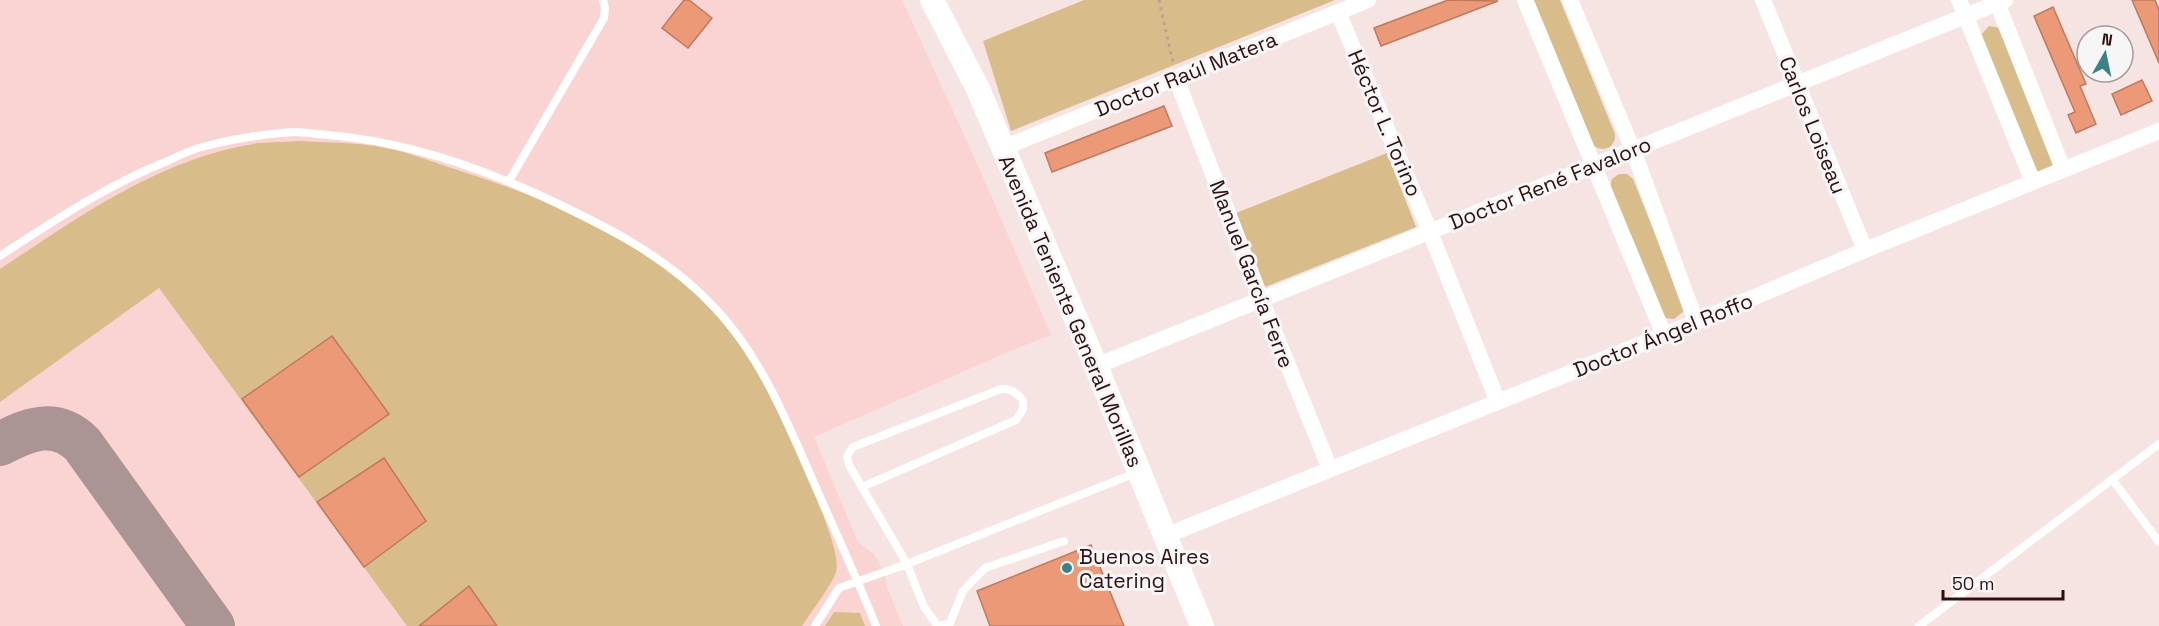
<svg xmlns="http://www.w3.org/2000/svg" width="2159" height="626" viewBox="0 0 2159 626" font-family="'Space Grotesk',sans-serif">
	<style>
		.built { fill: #fad4d2 }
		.green { fill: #d8bd8a }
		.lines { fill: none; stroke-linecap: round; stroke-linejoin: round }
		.taxiway { stroke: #ab9594; stroke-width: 44 }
		.building { fill: #ec9978; stroke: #bf795d; stroke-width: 1.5 }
		.path { stroke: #b7a1a0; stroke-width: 3; stroke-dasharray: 3 4.5; stroke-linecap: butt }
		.service { stroke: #fff; stroke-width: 8 }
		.minor { stroke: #fff; stroke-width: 16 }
		.secondary { stroke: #fff; stroke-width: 24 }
		.poi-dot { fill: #3a8288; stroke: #f6f6f6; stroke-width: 2 }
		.labels { text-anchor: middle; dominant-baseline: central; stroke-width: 6; stroke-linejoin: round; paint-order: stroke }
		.street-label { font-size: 21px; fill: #2d100f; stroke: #f6f6f6 }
		.poi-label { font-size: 21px; fill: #2d100f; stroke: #f6f6f6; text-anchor: start }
	</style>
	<rect width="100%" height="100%" fill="#f6e4e3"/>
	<path class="built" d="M0,0H902L980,170L1051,335L1008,352L814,437L858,542L874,554L884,571L887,587L903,626H0Z"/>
	<path class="green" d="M1084,0H1335L1011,131L983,41Z
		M1534,0H1560L1615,134C1616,147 1605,153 1594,146Z
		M1989,26L2001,28L2053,164C2050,170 2042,173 2036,171L1981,35Z
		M301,141C329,143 359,142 386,148C408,152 430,161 451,168C543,197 640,235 708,306C750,351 781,408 802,465C811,487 842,552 836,572C833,583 810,614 802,626H407L159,288L0,402V269C80,216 162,157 259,143C273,142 287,142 301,141Z
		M1387,153L1416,227L1265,287L1236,213Z
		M1619,174H1627L1633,179L1683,304V312L1674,319L1665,318L1610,187L1612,179Z
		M834,612L860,613L865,626H825Z"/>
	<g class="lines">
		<path class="taxiway" d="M0,444C29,429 55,418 82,444L213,626"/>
	</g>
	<path class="building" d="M684,0H689L712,18L688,48L662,28Z
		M1448,0L1498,1L1381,46L1374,28Z
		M2132,0H2155L2159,10V63Z
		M2053,7L2086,84L2080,86L2096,124L2076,133L2068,115L2075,112L2034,16Z
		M2142,80L2152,101L2121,115L2112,94Z
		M1164,106L1172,126L1052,172L1045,153Z
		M332,336L389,414L299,477L242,399Z
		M384,458L426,521L364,567L317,502Z
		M1091,545L1124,626H990L977,591Z
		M469,586L497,626H419Z"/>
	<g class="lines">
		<path class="path" d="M1159,0L1173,63"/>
		<path class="service" d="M509,181L604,18L605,8L603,0
			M0,256C55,220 109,184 170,160C180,155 191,150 202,147C232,139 263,134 293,132C304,132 316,134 328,135C400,141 471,164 537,194C602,224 666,255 715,308C762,358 787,422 814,483C835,531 857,578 876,626
			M2112,479L2159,542
			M862,487L1016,420L1023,409V400C1016,393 1011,388 1001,389L853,447L847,456L849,465L907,564L924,607L937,625H943L950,623L963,591L985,568L1064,541
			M815,626L839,588L907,564L1138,472
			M1919,626L2159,444"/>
		<path class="minor" d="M1525,0L1664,335
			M1570,0L1633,150L1696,322
			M1763,0L1865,250
			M1959,0L2033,182
			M1996,0L2063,169
			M1338,12L1430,232L1498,402
			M1176,78L1261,299L1330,469
			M1003,148L1368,0
			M1096,366L2005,0
			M1165,536L1696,322L1865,250L2159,131"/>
		<path class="secondary" d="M932,0L978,89L1096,366L1202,626"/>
	</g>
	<circle class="poi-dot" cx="1067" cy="568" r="6"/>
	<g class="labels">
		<g class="street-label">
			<text transform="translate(1186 74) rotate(-22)">Doctor Raúl Matera</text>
			<text transform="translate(1385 123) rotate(67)">Héctor L. Torino</text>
			<text transform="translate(1813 125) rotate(68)">Carlos Loiseau</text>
			<text transform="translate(1550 183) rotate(-22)">Doctor René Favaloro</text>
			<text transform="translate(1252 274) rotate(69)">Manuel García Ferre</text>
			<text transform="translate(1071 311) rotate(67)">Avenida Teniente General Morillas</text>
			<text transform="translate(1663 335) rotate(-22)">Doctor Ángel Roffo</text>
		</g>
		<g class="poi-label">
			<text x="1079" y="556">Buenos Aires<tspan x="1079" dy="24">Catering</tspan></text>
		</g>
	</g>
	<g transform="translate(2105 54) rotate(9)"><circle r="28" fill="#f6f6f6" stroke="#a69a9a" stroke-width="1.5"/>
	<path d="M0-4.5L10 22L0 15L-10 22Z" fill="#3a8288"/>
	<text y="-9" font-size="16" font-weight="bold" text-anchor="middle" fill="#2d100f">N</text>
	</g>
	<path d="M1943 590v9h120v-9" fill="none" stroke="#2d100f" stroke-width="3"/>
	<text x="1952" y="590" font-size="18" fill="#2d100f" stroke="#f6f6f6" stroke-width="4.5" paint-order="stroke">50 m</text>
</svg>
